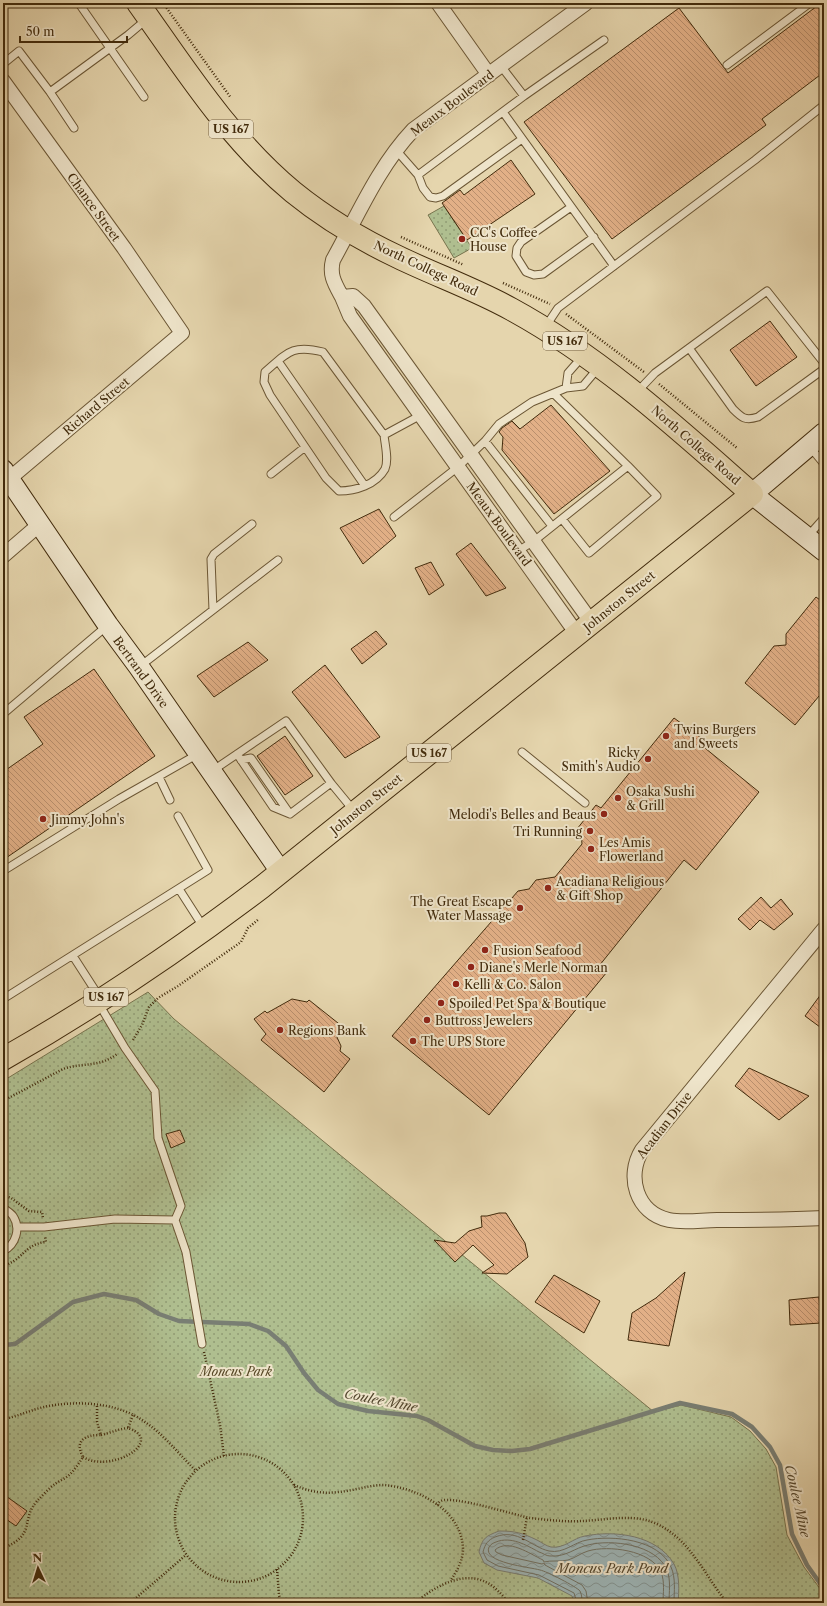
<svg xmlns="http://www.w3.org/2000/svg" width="827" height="1606" viewBox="0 0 827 1606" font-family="'Libre Caslon Text',serif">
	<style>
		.park { fill: url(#park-dots); stroke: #78744e }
		.water { fill: url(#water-waves); stroke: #797e73 }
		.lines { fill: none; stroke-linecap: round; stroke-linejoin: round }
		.shore { stroke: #707062; stroke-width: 1 }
		.stream { stroke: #797e73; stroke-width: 4.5 }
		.building { fill: url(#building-back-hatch); stroke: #422b0c }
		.lane-casing { stroke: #6b5634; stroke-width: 9 }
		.street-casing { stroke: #6b5634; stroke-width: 16 }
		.secondary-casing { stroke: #422b0c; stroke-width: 22 }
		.primary-casing { stroke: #422b0c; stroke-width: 24 }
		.path { stroke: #422b0c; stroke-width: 2.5; stroke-dasharray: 1 2; stroke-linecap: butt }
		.lane { stroke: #eee4ca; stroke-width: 7 }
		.street { stroke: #eee4ca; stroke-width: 14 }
		.secondary { stroke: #eee4ca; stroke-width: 20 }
		.primary { stroke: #e5d5ad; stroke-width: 22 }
		.poi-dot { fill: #8f2418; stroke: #eee4ca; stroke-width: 1.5 }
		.labels { text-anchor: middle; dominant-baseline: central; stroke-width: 4; stroke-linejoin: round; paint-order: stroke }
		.shield { fill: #eee4ca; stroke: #766245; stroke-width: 1 }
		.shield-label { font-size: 11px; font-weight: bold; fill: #422b0c }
		.street-label { font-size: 12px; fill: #422b0c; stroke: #eee4ca }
		.poi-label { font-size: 12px; fill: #422b0c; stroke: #eee4ca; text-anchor: start }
		.park-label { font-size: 12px; font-style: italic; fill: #584826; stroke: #eee4ca }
		.water-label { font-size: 13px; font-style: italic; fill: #54472e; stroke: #eee4ca }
	</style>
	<defs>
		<pattern id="park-dots" width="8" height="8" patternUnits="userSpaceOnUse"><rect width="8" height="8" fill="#afbe8f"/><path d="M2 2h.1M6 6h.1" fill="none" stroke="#909b73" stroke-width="1.8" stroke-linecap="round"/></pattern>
		<pattern id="water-waves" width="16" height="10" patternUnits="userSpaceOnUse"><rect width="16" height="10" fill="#9db5b7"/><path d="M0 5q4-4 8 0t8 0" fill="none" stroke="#829393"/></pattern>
		<pattern id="building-back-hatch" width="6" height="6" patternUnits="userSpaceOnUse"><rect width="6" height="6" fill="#e2b087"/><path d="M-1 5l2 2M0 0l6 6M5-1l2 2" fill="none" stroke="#b98f6d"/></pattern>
	</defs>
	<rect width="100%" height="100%" fill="#e5d5ad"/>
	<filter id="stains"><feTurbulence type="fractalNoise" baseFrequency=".005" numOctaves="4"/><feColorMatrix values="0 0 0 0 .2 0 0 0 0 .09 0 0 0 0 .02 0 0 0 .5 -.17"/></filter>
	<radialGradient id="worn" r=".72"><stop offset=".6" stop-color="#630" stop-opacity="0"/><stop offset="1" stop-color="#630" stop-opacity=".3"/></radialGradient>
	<path class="park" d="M444,206L472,248L454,258L428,215Z
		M148,992L174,1019L654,1412L681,1405L731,1417L750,1431L766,1449L776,1467L787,1535L804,1567L824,1594V1603H3V1081Z"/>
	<path class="water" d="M499,1531C516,1531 522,1533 537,1540C541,1542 546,1546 551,1547C564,1549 573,1538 585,1536C615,1530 657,1535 674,1564C680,1575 679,1591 678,1603H574L572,1596L538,1578L497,1570L484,1563L479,1552C482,1538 486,1536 499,1531Z"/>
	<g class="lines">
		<path class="shore" d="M577,1603L574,1593L539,1575L498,1566L487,1560L483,1552C485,1544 488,1540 495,1537C518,1528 531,1547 549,1551C564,1554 574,1542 587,1540C612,1535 659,1539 671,1567C676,1578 674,1591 674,1603
			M582,1603C582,1599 582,1595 580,1591C577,1587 546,1571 540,1570C530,1567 482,1563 489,1547C491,1544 493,1543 496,1542C511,1536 526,1545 539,1552C543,1553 546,1556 550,1556C567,1557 574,1548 588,1545C611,1539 656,1544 667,1570C671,1580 669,1592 669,1603
			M588,1603L586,1591L582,1585L545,1565L544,1563L542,1564L502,1555L496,1552L495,1550C508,1538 530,1554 543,1560L544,1562C551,1560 561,1562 568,1560C575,1558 581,1553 588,1551C608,1545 651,1550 661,1572C665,1582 663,1593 663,1603"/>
		<path class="stream" d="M3,1345L15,1344L73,1302L104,1294L136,1300L159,1314L179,1321L249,1324L268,1331L286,1346L304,1373L318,1390L338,1404L368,1411L417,1416L428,1420L475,1446L493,1450L512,1451L530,1449L680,1403L732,1414L752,1427L770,1447L780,1465L792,1534L807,1565L824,1589"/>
	</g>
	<path class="building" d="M821,3H824V72L762,119L766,125L612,239L524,122L679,8L728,73Z
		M511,160L535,194L467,240L442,203L460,190L464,195Z
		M770,321L797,357L756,386L730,350Z
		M551,405L610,471L554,514L502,450L503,437L499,432L502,428L512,421L520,429Z
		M379,509L396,536L363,564L340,528Z
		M471,543L506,588L486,596L456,554Z
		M431,562L444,585L429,595L415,568Z
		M816,597L824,603V690L795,725L745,683L774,646L786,645V634Z
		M376,631L387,644L362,664L351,649Z
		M248,642L268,660L214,697L197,676Z
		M325,665L380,737L345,758L292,692Z
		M94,669L155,756L3,860V772L43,744L24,717Z
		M674,718L704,740L700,744L759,792L696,870L684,860L599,966L607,972L489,1115L392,1036L518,891L529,889L536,880L555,877L582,844L581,832L577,829L596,805L601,808Z
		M285,736L313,776L285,795L257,756Z
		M761,897L771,908L781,899L793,914L774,930L760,920L750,930L738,919Z
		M824,990V1030L805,1016Z
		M292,999L307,1002L309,1000L343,1027L336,1035L341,1046L340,1051L350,1059L324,1092L261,1040L266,1034L254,1019L265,1011L267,1013Z
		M749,1068L809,1096L779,1120L735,1086Z
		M180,1130L185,1142L171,1148L166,1134Z
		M499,1213H506L525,1243L528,1257L507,1274L482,1273L494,1265L473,1245L455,1262L434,1240L455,1243L469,1231L482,1227L481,1216H487Z
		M685,1272L669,1346L628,1340L632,1313L656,1298Z
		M554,1275L600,1301L584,1333L535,1302Z
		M819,1297L821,1323L790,1325L789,1300Z
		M3,1494L27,1511L16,1526L3,1517Z"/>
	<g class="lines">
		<g class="lane-casing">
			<path id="lane" d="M80,5L144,97
				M3,64L19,51L50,92L128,35L147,19
				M727,65L810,3
				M501,66L524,96
				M50,92L74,128
				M503,112L614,266
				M396,150L418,175L423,188L430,197L436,198L443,196L522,139
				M418,175L524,96L604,40
				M571,207L521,242L517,248L516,256L526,272L534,275L543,274L594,237
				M546,326L558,308L755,160L824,105
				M689,348L733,409C742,418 745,421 758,417L824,369
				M278,361L365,486
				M566,388L568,373L582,357
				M637,392L655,373L767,291L824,363
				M384,435C385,445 389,460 385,469C376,485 355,491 339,491L326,478L270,395L264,382L265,372C287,353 292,344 323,352L384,435L421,415
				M485,441L552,526
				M810,447L824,464
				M271,474L305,447
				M394,517L458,467L485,441L499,424L532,402L566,388L583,386L599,367
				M562,519L589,553L657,496L628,466
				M808,536L824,518
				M518,551L534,541L628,466L554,394
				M213,610L211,559L214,554L252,524
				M139,667L278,560
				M3,714L108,625
				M522,752L585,803
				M237,754L273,807L290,814
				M241,760L251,758L290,814
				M212,771L286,721L331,783
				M159,777L170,800
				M290,814L331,783L354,811
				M3,871L119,799L198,754
				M179,889L204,928
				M73,956L100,998
				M3,999L208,870L178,816
				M99,1004L125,1048L155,1091L158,1138L181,1206L175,1220L186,1252L202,1344
				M3,1208C6,1210 11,1213 13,1216C21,1228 16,1245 3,1251
				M17,1227H44L115,1219L175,1220"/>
		</g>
		<g class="street-casing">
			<path id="street" d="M438,3L489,75
				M586,3L413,130C378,167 357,217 333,260C329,275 335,284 342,297L353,296L364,306L592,623
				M3,81L124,248L182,333L9,479
				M342,297L350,316L577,634
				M3,556L40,524
				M824,929L642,1150C626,1176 636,1213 669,1220C684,1223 702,1220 717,1220C753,1220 788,1220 824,1218"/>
		</g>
		<g class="secondary-casing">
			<path id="secondary" d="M824,433L752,494L824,551
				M3,470L108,625L139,667L281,872"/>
		</g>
		<g class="primary-casing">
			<path id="primary" d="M3,1059C93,1008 179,950 262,887L752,494C676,427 601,358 511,309C475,289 435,275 398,257C360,239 325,218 293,192C229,139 185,69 138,3"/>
		</g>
		<path class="path" d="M163,3L231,98
			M401,237L464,265
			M503,283L550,304
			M566,314L644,372
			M659,384L737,448
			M133,1040L142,1025L149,1007L158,998L178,986L241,942L248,928L259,919
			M3,1101L63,1069C84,1062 98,1068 117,1054
			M3,1195L11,1198L29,1211L42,1212L43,1218
			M3,1267C8,1264 13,1262 18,1258C27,1250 33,1243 46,1242L45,1237
			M204,1352L220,1425L224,1456
			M3,1419C17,1417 30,1410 44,1407C75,1400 118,1402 145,1422C164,1435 179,1454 195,1470
			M101,1435C110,1433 118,1429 128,1428
			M175 1518a64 64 0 1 1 128 0a64 64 0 1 1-128 0Z
			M83,1457C111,1474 166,1441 128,1428L133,1415
			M294,1485C317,1495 332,1494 357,1489C366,1487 375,1485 384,1485C418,1488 462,1510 463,1549C463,1560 457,1571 451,1580
			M437,1505C438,1504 439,1502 441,1501C452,1495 515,1515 530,1518C548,1520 565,1522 582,1521C607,1520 634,1513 657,1524C691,1540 705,1576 727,1603
			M523,1540L527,1517
			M3,1548C37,1535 20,1520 37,1501C42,1496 49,1488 55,1484C59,1481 64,1479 68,1476C74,1471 79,1463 83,1457C74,1440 85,1435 101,1435L97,1422V1405
			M277,1569L279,1595L281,1603
			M61,1603L80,1601L95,1603
			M129,1603L136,1598L186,1555
			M415,1603C435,1586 466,1568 491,1585C498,1590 504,1597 509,1603"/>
		<use href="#lane" class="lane"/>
		<use href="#street" class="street"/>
		<use href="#secondary" class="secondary"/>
		<use href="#primary" class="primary"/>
	</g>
	<g class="poi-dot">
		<circle cx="462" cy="239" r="4"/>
		<circle cx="666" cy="736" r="4"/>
		<circle cx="648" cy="759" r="4"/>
		<circle cx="618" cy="798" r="4"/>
		<circle cx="604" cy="814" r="4"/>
		<circle cx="43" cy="819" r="4"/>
		<circle cx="590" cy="831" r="4"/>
		<circle cx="591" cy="849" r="4"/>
		<circle cx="548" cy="888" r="4"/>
		<circle cx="520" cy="908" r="4"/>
		<circle cx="485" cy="950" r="4"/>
		<circle cx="471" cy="967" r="4"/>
		<circle cx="456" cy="984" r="4"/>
		<circle cx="441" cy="1003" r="4"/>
		<circle cx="427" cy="1020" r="4"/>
		<circle cx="280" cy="1030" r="4"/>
		<circle cx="413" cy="1041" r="4"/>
	</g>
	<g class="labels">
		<g class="shield">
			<rect x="209" y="120" width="44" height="18" rx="3"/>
			<rect x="543" y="332" width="44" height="18" rx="3"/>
			<rect x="407" y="744" width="44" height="18" rx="3"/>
			<rect x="84" y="988" width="44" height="18" rx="3"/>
		</g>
		<g class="shield-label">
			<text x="231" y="129">US 167</text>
			<text x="565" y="341">US 167</text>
			<text x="429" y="753">US 167</text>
			<text x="106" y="997">US 167</text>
		</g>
		<g class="street-label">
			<text transform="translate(452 103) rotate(-37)">Meaux Boulevard</text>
			<text transform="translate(94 207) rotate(54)">Chance Street</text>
			<text transform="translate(426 268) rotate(25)">North College Road</text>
			<text transform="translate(96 406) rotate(-40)">Richard Street</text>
			<text transform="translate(696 445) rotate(41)">North College Road</text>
			<text transform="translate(499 524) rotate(54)">Meaux Boulevard</text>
			<text transform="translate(619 601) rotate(-39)">Johnston Street</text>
			<text transform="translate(141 672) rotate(54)">Bertrand Drive</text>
			<text transform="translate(366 804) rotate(-39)">Johnston Street</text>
			<text transform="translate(664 1125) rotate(-52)">Acadian Drive</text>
		</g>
		<g class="poi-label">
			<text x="470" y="232">CC's Coffee<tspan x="470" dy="14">House</tspan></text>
			<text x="674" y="729">Twins Burgers<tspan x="674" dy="14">and Sweets</tspan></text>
			<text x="640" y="752" text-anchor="end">Ricky<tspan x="640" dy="14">Smith's Audio</tspan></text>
			<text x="626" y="791">Osaka Sushi<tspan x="626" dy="14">&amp; Grill</tspan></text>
			<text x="596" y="814" text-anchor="end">Melodi's Belles and Beaus</text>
			<text x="51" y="819">Jimmy John's</text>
			<text x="582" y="831" text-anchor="end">Tri Running</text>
			<text x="599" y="842">Les Amis<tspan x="599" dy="14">Flowerland</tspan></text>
			<text x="556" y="881">Acadiana Religious<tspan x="556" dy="14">&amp; Gift Shop</tspan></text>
			<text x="512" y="901" text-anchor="end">The Great Escape<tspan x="512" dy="14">Water Massage</tspan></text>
			<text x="493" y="950">Fusion Seafood</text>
			<text x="479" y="967">Diane's Merle Norman</text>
			<text x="464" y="984">Kelli &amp; Co. Salon</text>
			<text x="449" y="1003">Spoiled Pet Spa &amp; Boutique</text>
			<text x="435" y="1020">Buttross Jewelers</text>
			<text x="288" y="1030">Regions Bank</text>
			<text x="421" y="1041">The UPS Store</text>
		</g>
		<g class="park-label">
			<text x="236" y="1371">Moncus Park</text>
		</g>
		<g class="water-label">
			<text transform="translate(381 1400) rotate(11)">Coulee Mine</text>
			<text transform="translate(798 1501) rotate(77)">Coulee Mine</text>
			<text x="612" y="1568">Moncus Park Pond</text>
		</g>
	</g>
	<rect width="827" height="1606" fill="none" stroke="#e5d5ad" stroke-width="16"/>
	<rect x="4" y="4" width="819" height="1598" fill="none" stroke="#422b0c" stroke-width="2"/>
	<rect x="8" y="8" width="811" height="1590" fill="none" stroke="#422b0c"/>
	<g transform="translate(38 1568) rotate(356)" stroke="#eee4ca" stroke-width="3" paint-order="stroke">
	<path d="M0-3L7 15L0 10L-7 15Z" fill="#422b0c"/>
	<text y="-6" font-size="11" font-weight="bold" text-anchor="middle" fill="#422b0c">N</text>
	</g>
	<path d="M20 36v6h107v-6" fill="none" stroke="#422b0c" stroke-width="2"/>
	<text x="26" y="36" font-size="12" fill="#422b0c" stroke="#eee4ca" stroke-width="3" paint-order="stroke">50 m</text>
	<rect width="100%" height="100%" filter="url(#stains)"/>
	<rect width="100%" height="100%" fill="url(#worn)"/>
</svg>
